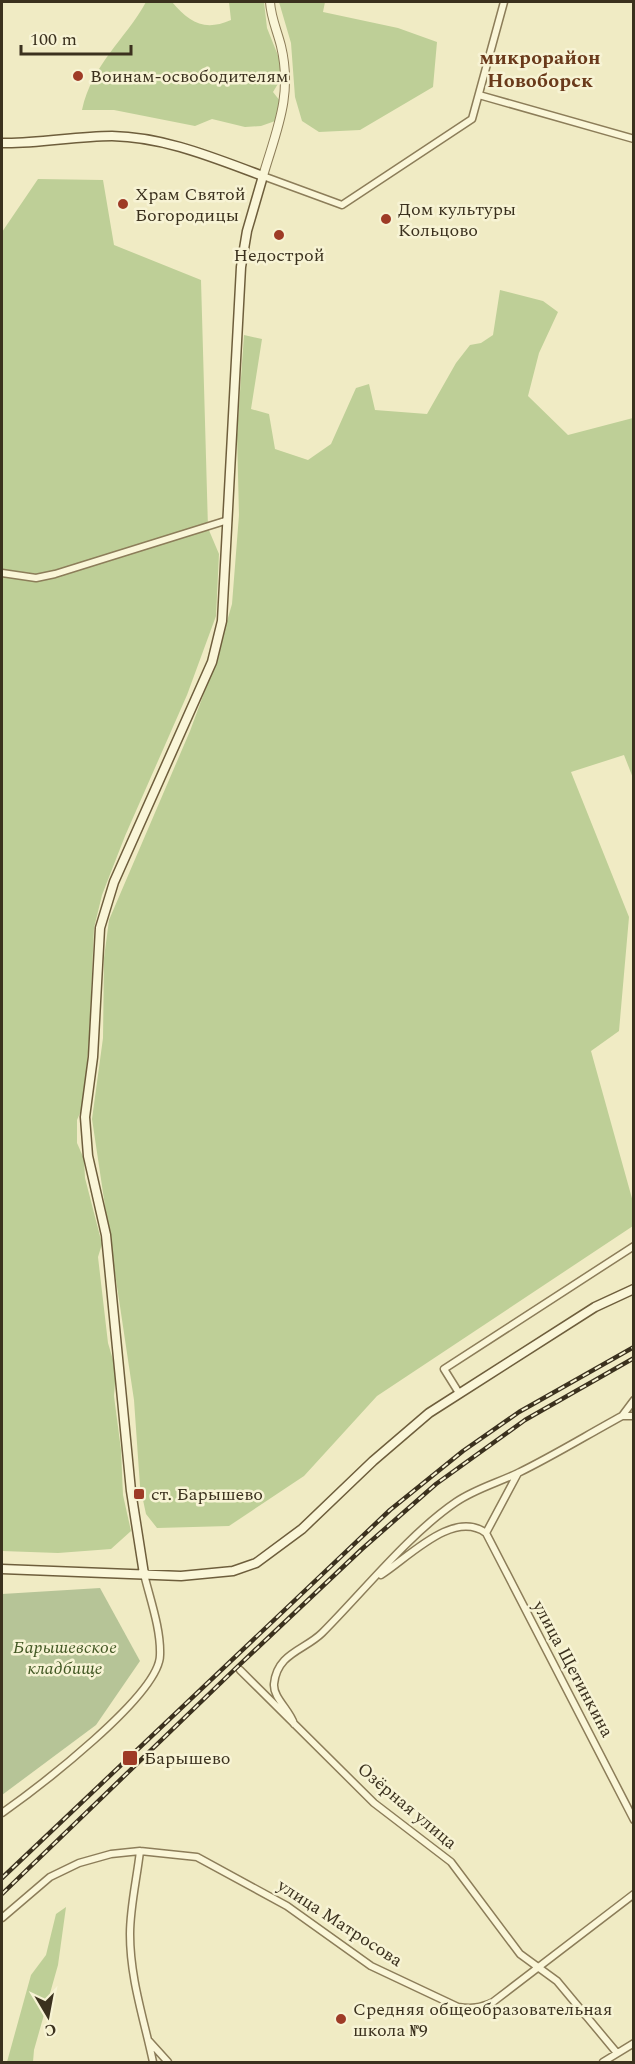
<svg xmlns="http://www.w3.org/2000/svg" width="635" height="2064" viewBox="0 0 635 2064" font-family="Spectral,serif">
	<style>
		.green { fill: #becf97 }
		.cemetery { fill: #b6c497 }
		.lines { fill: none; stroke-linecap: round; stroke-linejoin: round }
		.minor-casing { stroke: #8c7d59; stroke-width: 9 }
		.tertiary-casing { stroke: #8c7d59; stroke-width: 10 }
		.secondary-casing { stroke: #6e5e3c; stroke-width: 11 }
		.minor { stroke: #faf6d8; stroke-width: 6 }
		.tertiary { stroke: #faf6d8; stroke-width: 8 }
		.secondary { stroke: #faf6d8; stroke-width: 8 }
		.rail-casing { stroke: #3b311e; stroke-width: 4.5 }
		.rail { stroke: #f7f3d4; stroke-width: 2; stroke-dasharray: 7; stroke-linecap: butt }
		.poi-dot { fill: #9e3b26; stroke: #f7f3d4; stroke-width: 2 }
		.labels { text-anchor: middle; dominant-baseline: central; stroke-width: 5; stroke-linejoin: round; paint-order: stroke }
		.poi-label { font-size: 18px; fill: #3b311e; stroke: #f7f3d4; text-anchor: start }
		.park-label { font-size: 18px; font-style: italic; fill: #425824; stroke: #f7f3d4 }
		.street-label { font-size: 18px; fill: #3b311e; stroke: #f7f3d4 }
		.neighbourhood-label { font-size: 20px; font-weight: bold; fill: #6a3a1b; stroke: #f7f3d4 }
	</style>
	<rect width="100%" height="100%" fill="#f0ebc4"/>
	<path class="green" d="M146,2H172C189,22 204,32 231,20L229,2H264L267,28L279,58L282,77L273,92L280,101L278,120L261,126L245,127L212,119L195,126L114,110H82C92,64 125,40 146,2Z
		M279,2H325L323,12L398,28L437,42L433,87L360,130L319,132L302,121L295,97L291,43Z
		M38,179L103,180L114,245L201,280L208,528L219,554L216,616L187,695L125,836L102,895L94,928L89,1041L83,1106L77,1120V1143L84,1159L85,1178L102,1244L98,1257L108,1343L116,1370L114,1396L121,1450L123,1495L131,1531L111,1549L58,1553L2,1551V232Z
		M500,290L543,301L558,312L539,353L528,396L568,435L633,418V778L624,755L571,772L629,917L619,1031L591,1051L633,1202V1226L377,1396L304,1476L229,1526L157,1528L146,1514L140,1486L134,1400L92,1119L103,1038L104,958L109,920L190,731L214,666L232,604L239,515L237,435L244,335L262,339L251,409L269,414L275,449L308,460L331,444L356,388L369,384L375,410L427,414L456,363L470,345L481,343L493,335Z
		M66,1907L58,1965L34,2050L33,2062H7L31,1975L46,1955L56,1914Z"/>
	<path class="cemetery" d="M100,1588L140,1661L96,1725L2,1795V1594Z"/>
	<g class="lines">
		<g class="minor-casing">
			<path id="minor" d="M479,95L634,139
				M263,176L342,205L472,119L504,2
				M2,573L36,578L55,574L228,520
				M459,1393L444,1369L634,1246
				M622,1416L634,1400
				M486,1533L518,1473
				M381,1575C408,1558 453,1509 486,1533L634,1820
				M240,1670L374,1803L451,1862L520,1954L557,1981L617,2053
				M294,1724C290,1710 273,1698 274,1684C277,1653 305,1650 322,1633C363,1592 409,1534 456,1502C475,1489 497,1483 518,1473C553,1456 587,1435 622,1416H634
				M2,1813C36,1789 160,1695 160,1655C161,1629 150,1599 144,1574
				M140,1851C137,1878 130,1907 130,1934C130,1979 144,2019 153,2062
				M2,1918L50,1877L79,1863L111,1854L140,1851L197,1857L287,1906L371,1966L458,2007C472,2009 480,2008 493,2002L634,1894
				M149,2041L168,2062
				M603,2062L634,2043"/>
		</g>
		<g class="tertiary-casing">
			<path id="tertiary" d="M263,176C276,131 293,96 281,46C277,30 271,18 270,2"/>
		</g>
		<g class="secondary-casing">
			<path id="secondary" d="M2,143C38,144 75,136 112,136C165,137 214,158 263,176L247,231L241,267L222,621L212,662L114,882L100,928L93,1057L85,1117L88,1156L106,1235L131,1491L144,1574
				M2,1569L181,1576L233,1571L256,1563L302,1529L373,1461L429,1413L595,1307L634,1289"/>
		</g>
		<use href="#minor" class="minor"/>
		<use href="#tertiary" class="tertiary"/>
		<use href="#secondary" class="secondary"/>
		<g class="rail-casing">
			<path id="rail" d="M2,1878L390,1510L463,1451L519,1412L634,1347
				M2,1894L234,1670L362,1549L436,1484L525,1420L634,1358"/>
		</g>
		<use href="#rail" class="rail"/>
	</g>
	<g class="poi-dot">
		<circle cx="78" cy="76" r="6"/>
		<circle cx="123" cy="204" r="6"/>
		<circle cx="386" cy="219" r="6"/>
		<circle cx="279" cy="235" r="6"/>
		<rect x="133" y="1488" width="12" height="12" rx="3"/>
		<rect x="122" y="1750" width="16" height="16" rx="3"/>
		<circle cx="341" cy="2019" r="6"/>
	</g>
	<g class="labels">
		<g class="poi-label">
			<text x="90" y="76">Воинам-освободителям</text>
			<text x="135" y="194">Храм Святой<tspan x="135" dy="21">Богородицы</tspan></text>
			<text x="398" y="209">Дом культуры<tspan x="398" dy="21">Кольцово</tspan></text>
			<text x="279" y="255" text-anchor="middle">Недострой</text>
			<text x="151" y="1494">ст. Барышево</text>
			<text x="144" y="1758">Барышево</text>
			<text x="353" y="2009">Средняя общеобразовательная<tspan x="353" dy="21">школа №9</tspan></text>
		</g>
		<g class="park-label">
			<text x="65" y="1647">Барышевское<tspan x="65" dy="21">кладбище</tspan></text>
		</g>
		<g class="street-label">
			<text transform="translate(573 1669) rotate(62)">улица Щетинкина</text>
			<text transform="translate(407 1806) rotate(40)">Озёрная улица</text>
			<text transform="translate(340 1923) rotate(33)">улица Матросова</text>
		</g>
		<g class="neighbourhood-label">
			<text x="540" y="58">микрорайон<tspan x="540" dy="23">Новоборск</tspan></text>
		</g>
	</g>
	<rect width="635" height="2064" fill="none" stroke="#3b311e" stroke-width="6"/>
	<g transform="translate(48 2016) rotate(170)" stroke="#f7f3d4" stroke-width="4.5" paint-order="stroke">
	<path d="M0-4.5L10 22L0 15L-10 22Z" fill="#3b311e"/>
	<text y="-9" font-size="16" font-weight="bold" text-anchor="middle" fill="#3b311e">С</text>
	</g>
	<path d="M21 45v9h110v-9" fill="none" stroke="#3b311e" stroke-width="3"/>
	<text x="30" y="45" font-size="18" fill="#3b311e" stroke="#f7f3d4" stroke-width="4.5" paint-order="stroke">100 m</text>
</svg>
